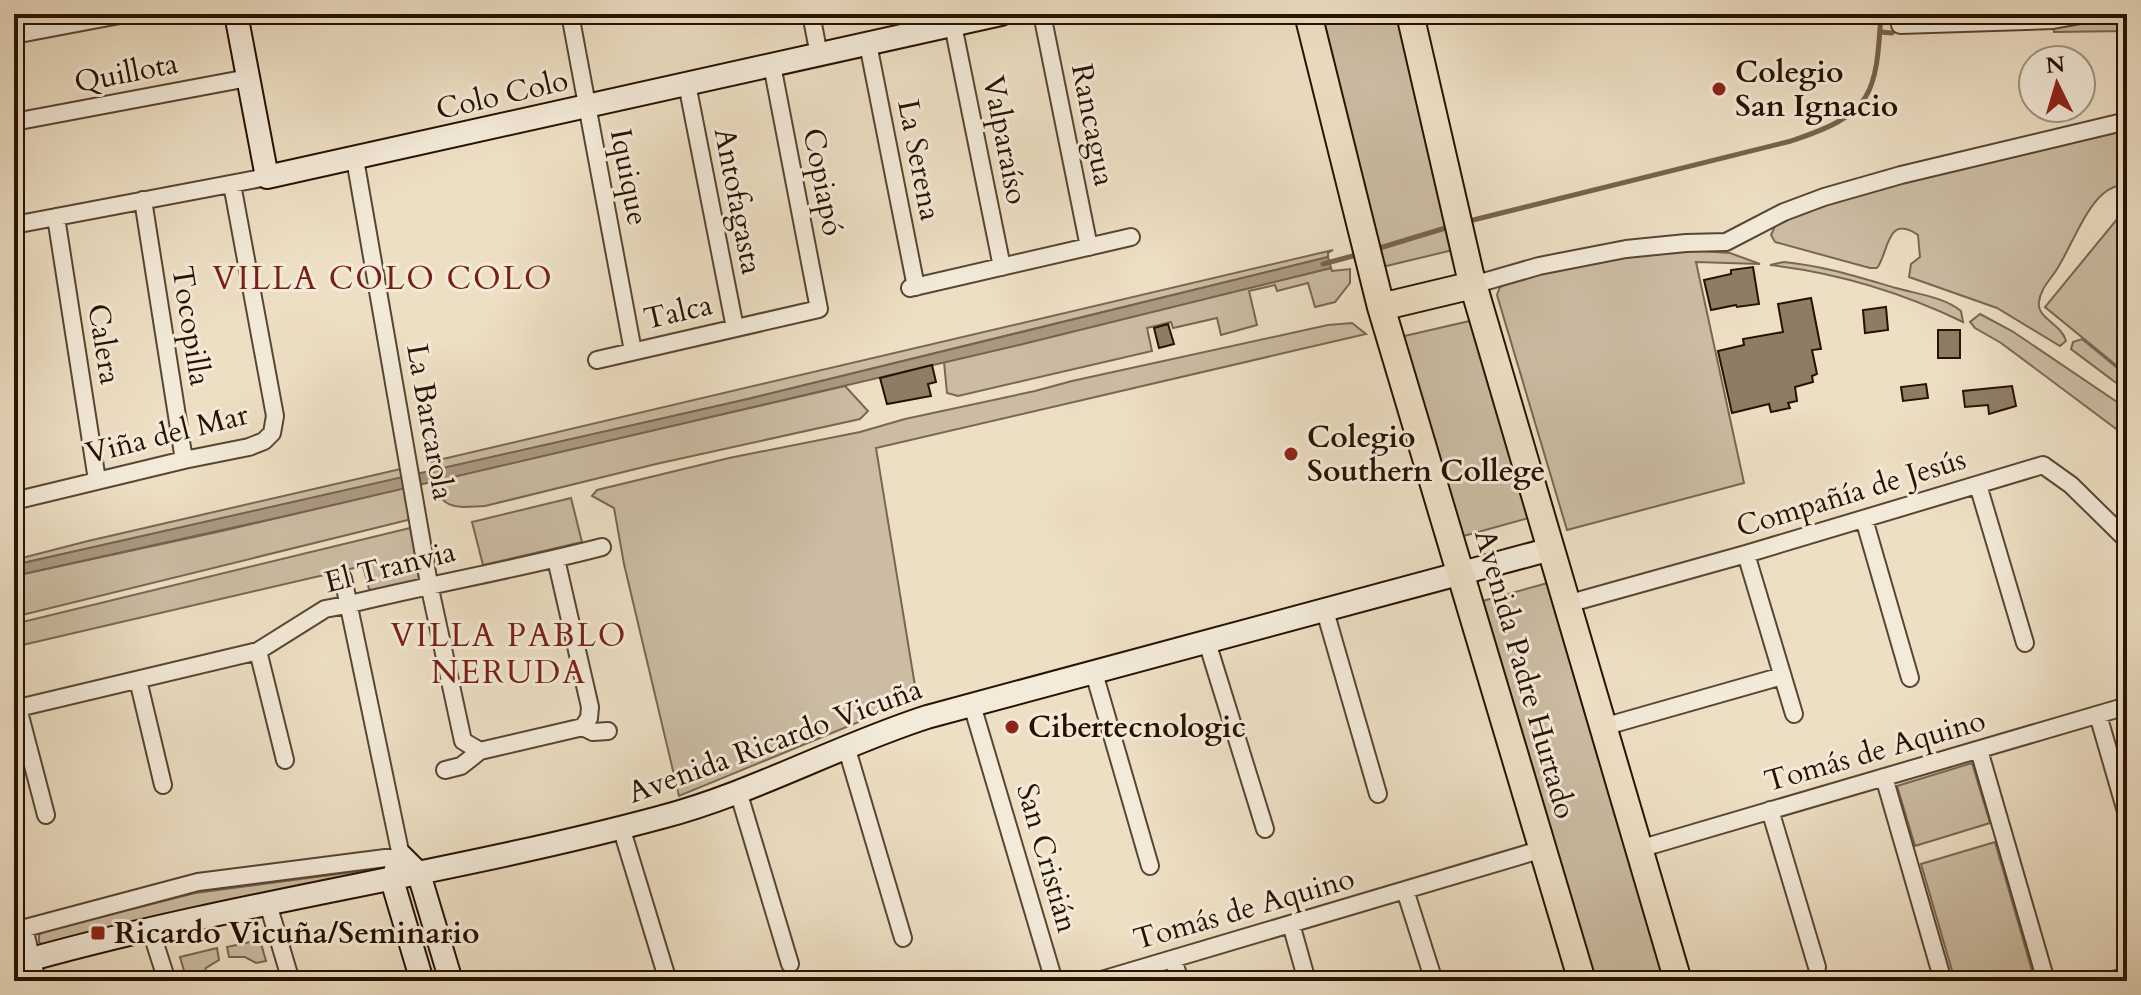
<svg xmlns="http://www.w3.org/2000/svg" width="2141" height="995" viewBox="0 0 2141 995" font-family="Cardo,serif">
	<style>
		.green { fill: #cbbca3; stroke: #796752; stroke-width: 2 }
		.water { fill: #aa9982; stroke: #76634e; stroke-width: 2 }
		.lines { fill: none; stroke-linecap: round; stroke-linejoin: round }
		.stream { stroke: #76634e; stroke-width: 5 }
		.building { fill: #8e7d66; stroke: #271201; stroke-width: 2 }
		.street-casing { stroke: #584532; stroke-width: 20 }
		.secondary-casing { stroke: #271201; stroke-width: 26 }
		.primary-casing { stroke: #271201; stroke-width: 30 }
		.street { stroke: #f3ead9; stroke-width: 16 }
		.secondary { stroke: #f3ead9; stroke-width: 22 }
		.primary { stroke: #eddfc4; stroke-width: 26 }
		.poi-dot { fill: #8f2418; stroke: #f3ead9; stroke-width: 3 }
		.labels { text-anchor: middle; dominant-baseline: central; stroke-width: 6; stroke-linejoin: round; paint-order: stroke }
		.poi-label { font-size: 30px; font-weight: bold; fill: #271201; stroke: #f3ead9; text-anchor: start }
		.street-label { font-size: 30px; fill: #271201; stroke: #f3ead9 }
		.neighbourhood-label { font-size: 32px; letter-spacing: 2px; fill: #7a1f14; stroke: #f3ead9 }
	</style>
	<rect width="100%" height="100%" fill="#eddfc4"/>
	<filter id="stains"><feTurbulence type="fractalNoise" baseFrequency=".0025" numOctaves="4"/><feColorMatrix values="0 0 0 0 .2 0 0 0 0 .09 0 0 0 0 .02 0 0 0 .5 -.17"/></filter>
	<radialGradient id="worn" r=".72"><stop offset=".6" stop-color="#630" stop-opacity="0"/><stop offset="1" stop-color="#630" stop-opacity=".3"/></radialGradient>
	<path class="green" d="M1319,14H1397L1453,250L1382,267Z
		M2086,14H2127V31L2054,32L2053,20Z
		M2127,130V184C2118,185 2110,188 2104,193C2085,208 2071,247 2057,269C2051,279 2040,289 2039,302C2036,318 2062,324 2066,341L2060,346L1997,308L1909,277L1911,264L1920,257L1918,235C1886,213 1889,253 1877,268H1870L1775,242L1771,235L1776,224L1830,202L1861,193Z
		M2127,207V374L2045,307Z
		M1333,250L1328,253V257L748,399L432,471L430,462Z
		M1687,250L1730,253L1760,264L1696,262L1744,483L1567,530L1497,295L1500,287C1557,261 1624,256 1687,250Z
		M1784,262C1824,266 1858,277 1896,288C1917,294 1944,297 1961,311L1963,322C1901,292 1838,273 1770,265Z
		M1331,268L1332,271L1350,269V283L1335,302L1315,307L1308,283L1277,291L1275,285L1249,291L1257,325L1221,335L1217,318L1173,328L1171,322L1147,328L1152,351L958,396L947,393L944,362Z
		M1980,314L2012,331L2123,406L2127,409V437L2001,343L1975,328L1970,322Z
		M1474,320L1532,517L1460,537L1400,337Z
		M1352,323L1366,334L876,448L917,698L679,796L624,564L614,508L592,496L597,490L729,458L860,432L905,419L1035,391L1072,381L1328,325Z
		M2082,339L2127,376V391L2071,349L2073,342Z
		M845,386L868,411L860,419L656,464L485,506C457,507 443,512 433,481Z
		M405,468L406,477L14,565V560L88,541Z
		M408,487L412,519L14,617V576L222,531Z
		M571,498L582,542L483,565L472,522Z
		M410,528L420,577L416,584L376,592L369,589L363,566L14,647V624Z
		M1551,582L1670,981H1591L1479,602Z
		M1972,763L1990,823L1915,846L1897,786Z
		M1995,842L2035,981H1955L1921,864Z
		M376,869L379,871L43,946L39,942V935L44,931L195,893Z
		M260,940L266,961L256,963L245,957H229L227,947Z
		M217,948L219,960L206,968L203,978L187,981L180,957Z"/>
	<path class="water" d="M1328,257L1331,268L1019,345L290,515L14,576V565L748,399Z"/>
	<g class="lines">
		<path class="stream" d="M1880,32L1892,33
			M1465,222L1791,141C1873,114 1876,96 1881,14
			M1373,250L1452,226
			M1323,264L1360,254"/>
	</g>
	<path class="building" d="M1753,267L1759,304L1737,307L1736,305L1711,310L1704,280L1731,274V270Z
		M1811,298L1821,349L1812,350L1817,374L1812,376L1813,382L1795,387L1797,401L1788,403L1790,408L1771,412L1769,404L1732,413L1718,351L1744,345L1743,339L1783,332L1778,304Z
		M1886,307L1888,330L1865,333L1863,310Z
		M1168,324L1174,344L1159,348L1154,328Z
		M1938,330H1960V358H1938Z
		M932,365L936,382L928,384L931,396L887,404L880,378Z
		M1926,384L1928,398L1903,401L1901,387Z
		M2012,386L2016,406L1989,414L1988,405L1965,407L1963,391Z"/>
	<g class="lines">
		<g class="street-casing">
			<path id="street" d="M570,14L633,351
				M811,14L819,55
				M1042,14L1089,247
				M953,25L1002,267
				M1900,25L2053,20L2086,14
				M14,35L125,14
				M868,44L916,287
				M687,84L735,328
				M14,122L248,78
				M355,159L429,584L463,741L480,751L583,727L593,732L608,731
				M143,200L184,460
				M56,217L97,480
				M14,225L267,177
				M1473,285L1539,266L1626,249L1686,243L1726,242L1784,212L1824,197L1901,175L2127,121
				M910,288L1131,237
				M597,360L819,309L772,65
				M1978,485L2025,643
				M14,501L184,460L249,447L264,441L272,433L275,416L232,184
				M1864,519L1910,678
				M1746,554L1794,714
				M556,559L590,707L589,718L583,727
				M1567,604L1746,554L2043,465L2071,485L2127,540
				M1325,611L1378,794
				M1207,642L1265,829
				M258,651L285,760
				M1094,673L1150,866
				M138,680L163,785
				M972,705L1054,981
				M18,708L46,815
				M14,709L258,651L325,609L346,605C431,584 518,569 602,547
				M2098,715L2127,815
				M1603,727L1782,676
				M846,746L903,938
				M1979,750L2046,981
				M445,770L461,766L480,751
				M1884,777L1943,981
				M738,791L790,964
				M1770,810L1817,967
				M621,827L668,981
				M1639,849L2127,706
				M1405,890L1434,981
				M268,904L291,981
				M1291,924L1307,981
				M24,928L37,981
				M150,928L167,981
				M14,931L198,882L401,856L343,578
				M1173,959L1180,981
				M1098,981L1543,849
				M2110,981L2127,976"/>
		</g>
		<g class="secondary-casing">
			<path id="secondary" d="M236,14L267,177L1001,14
				M14,964C227,903 447,875 662,817C753,793 837,746 927,717L1551,549
				M422,981L392,880L401,856L419,874L451,981"/>
		</g>
		<g class="primary-casing">
			<path id="primary" d="M1308,14L1381,307L1582,981
				M1410,14L1470,274L1678,981
				M1381,307L1473,285"/>
		</g>
		<use href="#street" class="street"/>
		<use href="#secondary" class="secondary"/>
		<use href="#primary" class="primary"/>
	</g>
	<g class="poi-dot">
		<circle cx="1719" cy="89" r="8"/>
		<circle cx="1291" cy="454" r="8"/>
		<circle cx="1012" cy="727" r="8"/>
		<rect x="90" y="925" width="16" height="16" rx="4"/>
	</g>
	<g class="labels">
		<g class="poi-label">
			<text x="1735" y="72">Colegio<tspan x="1735" dy="34">San Ignacio</tspan></text>
			<text x="1307" y="437">Colegio<tspan x="1307" dy="34">Southern College</tspan></text>
			<text x="1028" y="727">Cibertecnologic</text>
			<text x="114" y="933">Ricardo Vicuña/Seminario</text>
		</g>
		<g class="street-label">
			<text transform="translate(126 73) rotate(-11)">Quillota</text>
			<text transform="translate(502 95) rotate(-13)">Colo Colo</text>
			<text transform="translate(1093 125) rotate(79)">Rancagua</text>
			<text transform="translate(1005 140) rotate(79)">Valparaíso</text>
			<text transform="translate(919 160) rotate(79)">La Serena</text>
			<text transform="translate(629 177) rotate(79)">Iquique</text>
			<text transform="translate(823 182) rotate(79)">Copiapó</text>
			<text transform="translate(738 201) rotate(79)">Antofagasta</text>
			<text transform="translate(678 312) rotate(-13)">Talca</text>
			<text transform="translate(191 326) rotate(81)">Tocopilla</text>
			<text transform="translate(104 344) rotate(81)">Calera</text>
			<text transform="translate(430 422) rotate(80)">La Barcarola</text>
			<text transform="translate(167 434) rotate(-14)">Viña del Mar</text>
			<text transform="translate(1851 493) rotate(-17)">Compañía de Jesús</text>
			<text transform="translate(390 567) rotate(-14)">El Tranvia</text>
			<text transform="translate(1525 674) rotate(74)">Avenida Padre Hurtado</text>
			<text transform="translate(775 741) rotate(-20)">Avenida Ricardo Vicuña</text>
			<text transform="translate(1875 751) rotate(-16)">Tomás de Aquino</text>
			<text transform="translate(1047 858) rotate(74)">San Cristián</text>
			<text transform="translate(1244 909) rotate(-16)">Tomás de Aquino</text>
		</g>
		<g class="neighbourhood-label">
			<text x="383" y="279">VILLA COLO COLO</text>
			<text x="509" y="636">VILLA PABLO<tspan x="509" dy="37">NERUDA</tspan></text>
		</g>
	</g>
	<rect width="2141" height="995" fill="none" stroke="#eddfc4" stroke-width="48"/>
	<rect x="16" y="16" width="2109" height="963" fill="none" stroke="#271201" stroke-width="4"/>
	<rect x="24" y="24" width="2093" height="947" fill="none" stroke="#271201" stroke-width="2"/>
	<g transform="translate(2057 84) rotate(355)"><circle r="38" fill="#f3ead9" stroke="#a19483" stroke-width="2"/>
	<path d="M0-6L14 30L0 20L-14 30Z" fill="#8f2418"/>
	<text y="-12" font-size="22" font-weight="bold" text-anchor="middle" fill="#271201">N</text>
	</g>
	<rect width="100%" height="100%" filter="url(#stains)"/>
	<rect width="100%" height="100%" fill="url(#worn)"/>
</svg>
